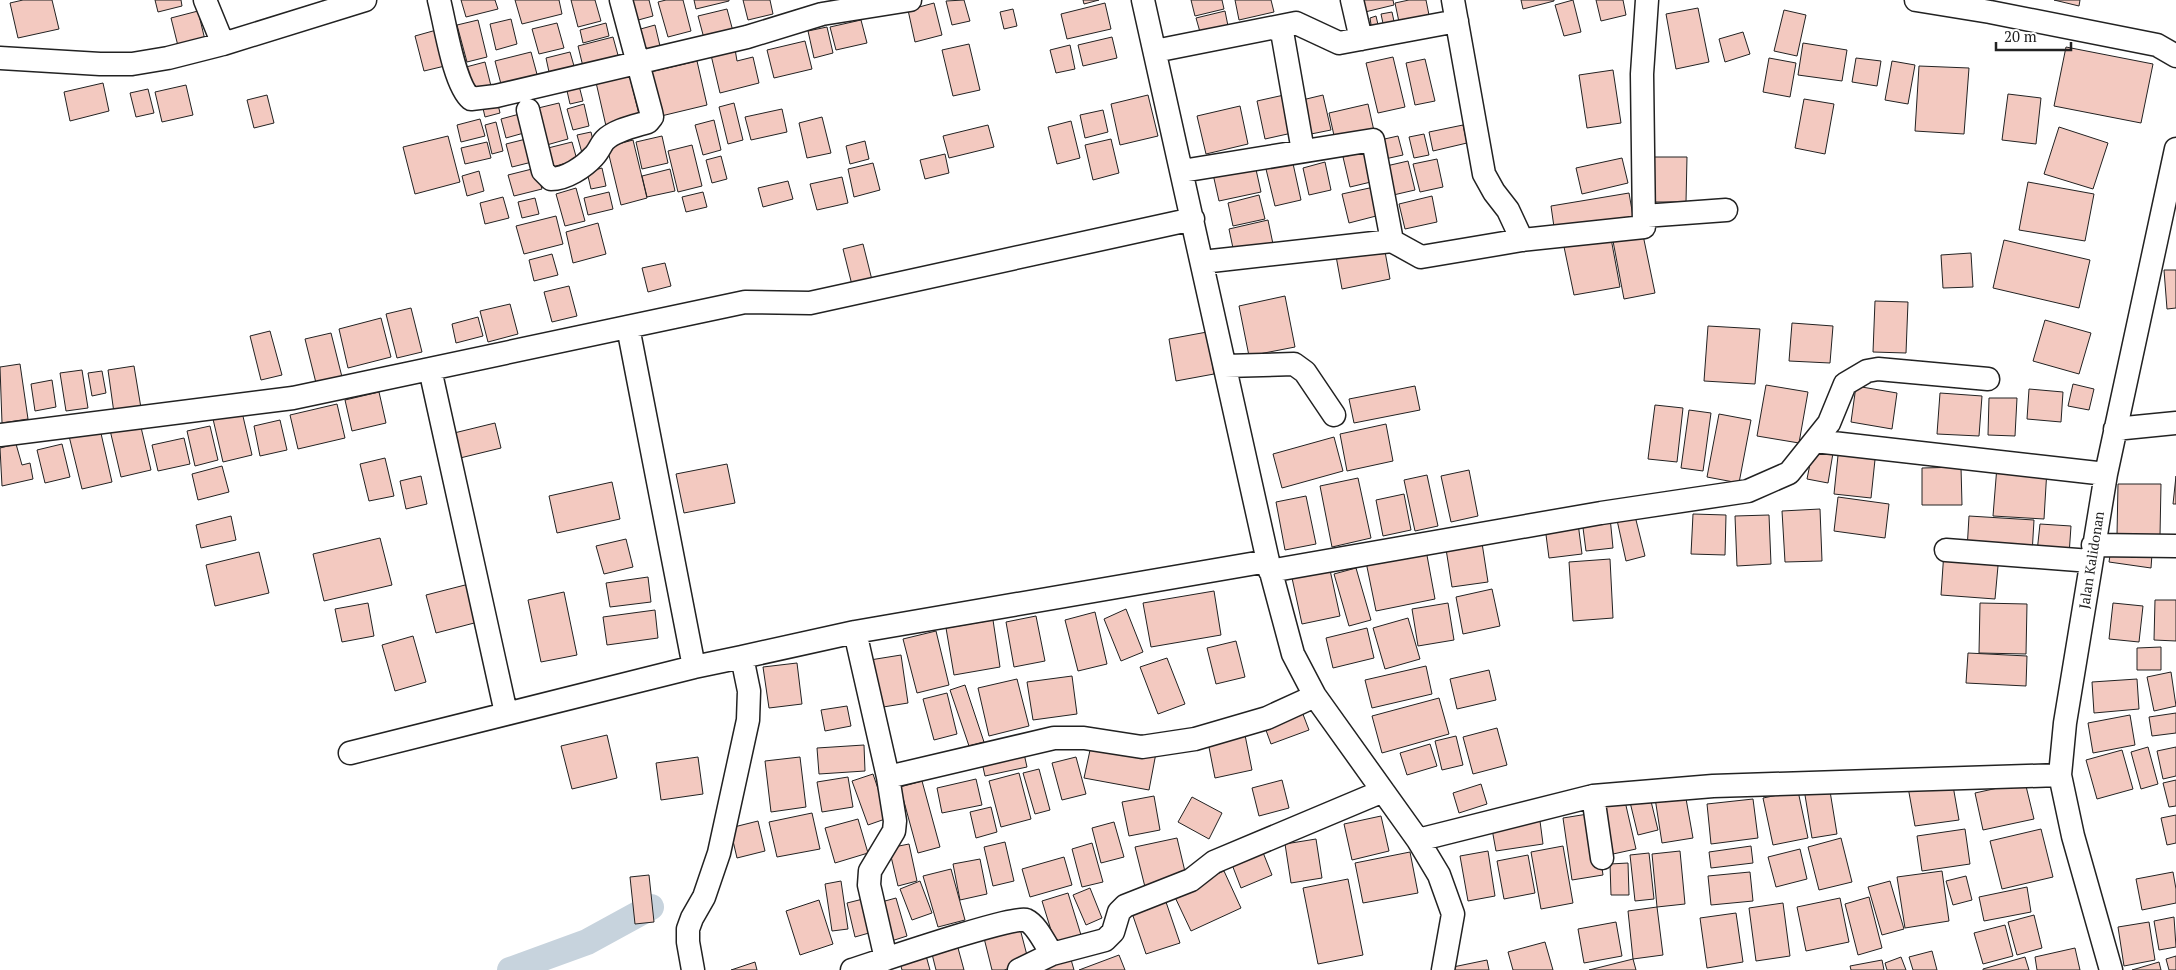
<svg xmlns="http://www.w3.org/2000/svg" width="2176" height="970" viewBox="0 0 2176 970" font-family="'PT Serif',serif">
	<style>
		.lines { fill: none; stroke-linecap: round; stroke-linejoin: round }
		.canal { stroke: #c7d3dd; stroke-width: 26 }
		.building { fill: #f3c9c0; stroke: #222 }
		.minor-casing { stroke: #222; stroke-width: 25 }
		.minor { stroke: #fff; stroke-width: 22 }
		.labels { text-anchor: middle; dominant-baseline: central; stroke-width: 4; stroke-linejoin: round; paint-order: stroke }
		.street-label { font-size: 14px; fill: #222; stroke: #fff }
	</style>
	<rect width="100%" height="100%" fill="#fff"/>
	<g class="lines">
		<path class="canal" d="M510,970L587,942L651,907"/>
	</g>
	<path class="building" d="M23,0H52L59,29L18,38L10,3Z
		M155,0H181L182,6L158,12Z
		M461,0H495L498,9L466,17Z
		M515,0H559L562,14L522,24Z
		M571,0H595L601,21L578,27Z
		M625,0H649L653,16L631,22Z
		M666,0H683L691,31L668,37L658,2Z
		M694,0H729V1L696,9Z
		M743,0H770L773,14L748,20Z
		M964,0L970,21L952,25L946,1Z
		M1083,0H1099L1084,4Z
		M1191,0H1222L1224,9L1195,16Z
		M1235,0H1271L1274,12L1239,20Z
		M1362,0H1393L1394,5L1365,12Z
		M1409,0H1426L1429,15L1399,22L1395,3Z
		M1521,0H1554V1L1523,9Z
		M1573,0L1581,32L1564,36L1555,5Z
		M1596,0H1623L1626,15L1601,21Z
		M2054,0H2080L2079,6Z
		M934,3L942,35L915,42L908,10Z
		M1105,3L1111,29L1067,39L1061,14Z
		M1698,8L1709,62L1676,69L1666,14Z
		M727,9L734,35L705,42L698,16Z
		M1013,9L1017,26L1004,29L1000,12Z
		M1784,10L1806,15L1797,56L1774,51Z
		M198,11L205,40L178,46L171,18Z
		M1225,11L1228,26L1200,32L1196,18Z
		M1392,12L1395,26L1384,28L1381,14Z
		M1376,16L1379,29L1372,31L1370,18Z
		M511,19L517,44L496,50L490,24Z
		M478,20L487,57L467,62L457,25Z
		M861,20L867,43L836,50L830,27Z
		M557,23L564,48L539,54L532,29Z
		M606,23L609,36L583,43L580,30Z
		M655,25L660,46L642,51L637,30Z
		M827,27L833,53L814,58L808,31Z
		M440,29L449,65L424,71L415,36Z
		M1743,32L1750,54L1725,62L1719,39Z
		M613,37L621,66L585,75L578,46Z
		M1112,37L1117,58L1083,66L1078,45Z
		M805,41L812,69L774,78L767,50Z
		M1803,43L1847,50L1842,81L1798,75Z
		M969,44L980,90L953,96L942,50Z
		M1070,45L1075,69L1056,73L1050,50Z
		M2066,47L2153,64L2141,123L2054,106Z
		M735,49L737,61L753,57L759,83L720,93L711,55Z
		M531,52L538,78L502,88L495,61Z
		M570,52L574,66L549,72L546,58Z
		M1393,57L1405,107L1378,113L1366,63Z
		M1769,58L1796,63L1790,97L1763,92Z
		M1856,58L1881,61L1877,86L1852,82Z
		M1425,59L1435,101L1415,105L1406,63Z
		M697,61L707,105L657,117L646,73Z
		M1892,61L1915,65L1908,104L1885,100Z
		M485,62L492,90L473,95L466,67Z
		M1919,66L1969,68L1964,134L1915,131Z
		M628,70L640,118L606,126L595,78Z
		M1613,70L1621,123L1587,128L1579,75Z
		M577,78L583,101L570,104L565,82Z
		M103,83L109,111L70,121L64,92Z
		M186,85L193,115L162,122L155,92Z
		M148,89L154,113L136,117L130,93Z
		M2008,94L2041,98L2036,144L2002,140Z
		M267,95L274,123L254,128L247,100Z
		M1148,95L1158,136L1120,145L1111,104Z
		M1284,95L1292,133L1265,139L1257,101Z
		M1323,95L1331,130L1306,135L1298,101Z
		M1804,99L1834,104L1825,154L1795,148Z
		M497,100L500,113L485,117L482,104Z
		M559,103L568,139L543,146L534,109Z
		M734,103L743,140L728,144L719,107Z
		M584,104L589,126L573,130L567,109Z
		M1368,104L1374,131L1335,140L1329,113Z
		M1240,106L1248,144L1206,154L1197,116Z
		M782,109L787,132L751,140L745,117Z
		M1103,110L1108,132L1085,138L1080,115Z
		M527,112L531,131L506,138L501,119Z
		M822,117L831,153L807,158L799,123Z
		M480,119L485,136L461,142L457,125Z
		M714,120L721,150L703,155L695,125Z
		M1071,121L1080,158L1057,164L1048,127Z
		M496,122L503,151L492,154L485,125Z
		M988,125L994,147L949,158L943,136Z
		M1463,125L1467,143L1433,151L1429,132Z
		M2059,127L2108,143L2093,189L2044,174Z
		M591,132L595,149L582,153L577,135Z
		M1424,134L1429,155L1414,158L1409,137Z
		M448,136L460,182L415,194L403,147Z
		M662,136L668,163L642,169L636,142Z
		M1398,136L1403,155L1385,159L1380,140Z
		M530,138L536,161L512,167L506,144Z
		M1111,139L1119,173L1093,180L1085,145Z
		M633,140L647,198L621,205L607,147Z
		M865,141L869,159L850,164L846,146Z
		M487,142L491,158L465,164L461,148Z
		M572,142L577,160L549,168L544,149Z
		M692,145L702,186L678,192L668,151Z
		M1368,151L1375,181L1350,187L1343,157Z
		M945,154L949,173L925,179L920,160Z
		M721,156L727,179L712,183L706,160Z
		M1649,157H1687L1686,202H1649Z
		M1622,158L1628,183L1582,194L1576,168Z
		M1292,159L1301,200L1275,206L1265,165Z
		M1437,159L1443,187L1420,192L1413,164Z
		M1408,161L1415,190L1389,196L1382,167Z
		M1325,162L1331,190L1309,195L1303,168Z
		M873,163L880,190L854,197L848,169Z
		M1255,165L1261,192L1219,201L1213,174Z
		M536,168L542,189L514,196L508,175Z
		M602,168L606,186L591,189L587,172Z
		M670,169L675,191L647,197L642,176Z
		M479,171L484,191L467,196L462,176Z
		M842,177L848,203L817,210L810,184Z
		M788,181L793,199L763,207L758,188Z
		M2028,182L2094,194L2085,241L2019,230Z
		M1374,187L1380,215L1349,223L1342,194Z
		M576,188L585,221L565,226L556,194Z
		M609,192L613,209L588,215L584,198Z
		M703,192L707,207L686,212L682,197Z
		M1629,193L1634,222L1555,234L1551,206Z
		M1259,195L1265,219L1233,226L1228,203Z
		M1432,196L1437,222L1405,229L1399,204Z
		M503,197L509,218L485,224L480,203Z
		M535,198L539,214L522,218L518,202Z
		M556,216L563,244L524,254L516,226Z
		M1268,220L1273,244L1234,253L1229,229Z
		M598,223L606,254L573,263L566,232Z
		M1610,233L1620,287L1574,295L1563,242Z
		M1643,235L1655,293L1624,299L1613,241Z
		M2004,240L2090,260L2079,308L1993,288Z
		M863,244L872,280L852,285L843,249Z
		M1384,246L1390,279L1342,289L1336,256Z
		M1971,253L1973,287L1943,288L1941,255Z
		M552,254L558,275L534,281L529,260Z
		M665,263L671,286L648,292L642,268Z
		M2164,270H2176V308L2167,309Z
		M569,286L577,316L552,322L544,292Z
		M1285,296L1295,347L1249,356L1239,306Z
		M1875,301L1908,302L1906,353L1873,352Z
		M510,304L518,334L488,342L480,311Z
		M411,308L422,352L397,358L386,314Z
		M478,317L483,336L456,343L452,324Z
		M381,318L391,357L348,368L339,329Z
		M2045,320L2091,333L2079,374L2033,361Z
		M1792,323L1833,326L1830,363L1789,361Z
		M1708,326L1760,329L1755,384L1704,381Z
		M270,331L282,375L261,380L250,336Z
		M1207,332L1214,374L1176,381L1169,339Z
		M331,333L342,377L316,383L305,339Z
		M20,364L28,419L2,423L0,367Z
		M134,366L141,408L114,413L108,370Z
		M82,370L88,408L66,411L60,373Z
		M102,371L106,393L92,396L88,373Z
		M52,380L56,407L35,411L31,384Z
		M2073,384L2094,389L2089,410L2068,406Z
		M1766,385L1808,392L1799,443L1757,436Z
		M1415,386L1420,410L1354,423L1349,399Z
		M1856,386L1897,393L1892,429L1851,422Z
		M2029,389L2063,392L2061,422L2027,419Z
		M379,392L386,423L352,431L345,400Z
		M1940,393L1982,396L1979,436L1937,434Z
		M1989,398H2017L2015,436L1988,435Z
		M337,404L345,438L298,449L290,415Z
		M1655,405L1683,408L1677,462L1648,459Z
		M1689,410L1711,413L1703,471L1681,468Z
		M242,412L252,455L223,462L213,419Z
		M1719,414L1751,420L1739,483L1707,477Z
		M280,420L287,450L260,456L254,426Z
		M140,423L151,470L121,477L110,430Z
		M495,423L501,448L456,459L450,434Z
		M1386,424L1393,461L1347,471L1340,434Z
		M210,426L218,460L195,466L187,431Z
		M100,429L112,482L82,489L69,436Z
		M1334,437L1343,471L1282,488L1273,454Z
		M184,438L190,464L158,471L152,445Z
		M16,444L22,465L30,463L33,479L2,486L0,448Z
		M62,444L70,477L45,483L37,450Z
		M1839,446L1876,450L1871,498L1834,494Z
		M1813,449L1833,453L1828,483L1807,479Z
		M385,458L394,496L369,501L360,464Z
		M727,464L735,503L684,513L676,474Z
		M222,466L229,492L198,500L192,474Z
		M1997,466L2047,469L2044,519L1993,516Z
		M1961,467L1962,505H1922V468Z
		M1469,470L1478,516L1451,522L1441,476Z
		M1427,475L1438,526L1415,531L1404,480Z
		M421,476L427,504L406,509L400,481Z
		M2176,476V504H2173Z
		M1358,478L1371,538L1332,547L1320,486Z
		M612,482L620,519L557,533L549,496Z
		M2118,484H2161L2160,536L2117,535Z
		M1404,494L1411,530L1383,536L1376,500Z
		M1306,496L1316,544L1285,550L1276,502Z
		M1838,497L1889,504L1885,538L1834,531Z
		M1820,509L1822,561L1785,562L1782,511Z
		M1693,514L1726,515L1725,555L1691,554Z
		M1769,515L1771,564L1737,566L1735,516Z
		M231,516L236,540L201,548L196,525Z
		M1635,516L1645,556L1626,561L1617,520Z
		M1969,516L2034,520L2032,554L1967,550Z
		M1610,517L1613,548L1586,551L1582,520Z
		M1578,523L1582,554L1549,558L1545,527Z
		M2040,524L2071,526L2069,555L2037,552Z
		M380,538L392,585L324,601L313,554Z
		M626,539L633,567L604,574L596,546Z
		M1482,543L1488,582L1452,587L1446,549Z
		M2111,549L2152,554L2151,568L2109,562Z
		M1426,550L1435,599L1376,611L1366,562Z
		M1944,551L1999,555L1995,599L1941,595Z
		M259,552L269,593L215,606L206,565Z
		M1610,559L1613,618L1573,621L1569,562Z
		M1356,568L1371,620L1349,626L1334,574Z
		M1330,570L1340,616L1302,624L1292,578Z
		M648,577L651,602L610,607L606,583Z
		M469,584L478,622L436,633L426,595Z
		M1492,589L1500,626L1463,634L1456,597Z
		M1214,591L1221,635L1151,647L1143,603Z
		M564,592L577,655L541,662L528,600Z
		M2155,600H2176V641L2154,640Z
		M368,603L374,636L342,642L335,609Z
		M1448,603L1454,640L1418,646L1412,609Z
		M1980,603L2027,604L2026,654L1979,653Z
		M2113,603L2143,606L2139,642L2109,639Z
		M1126,609L1143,652L1121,661L1104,619Z
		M655,610L658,638L607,645L603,617Z
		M1095,612L1107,664L1078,671L1065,620Z
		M1036,616L1045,661L1014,667L1006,622Z
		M1408,618L1420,659L1385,669L1373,628Z
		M993,620L1000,667L954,675L946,628Z
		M1367,628L1374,658L1333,668L1326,638Z
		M936,631L949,685L917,693L903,639Z
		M413,636L426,682L395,691L382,645Z
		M1236,641L1245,677L1216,684L1207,648Z
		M2161,647V670H2137V648Z
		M1968,653L2027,656L2026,686L1966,683Z
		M901,655L908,703L877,708L870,660Z
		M1167,658L1185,704L1158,714L1140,667Z
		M797,663L802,704L769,708L763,667Z
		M1426,666L1432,694L1372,708L1365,680Z
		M1489,670L1496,700L1457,709L1450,679Z
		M2171,672L2176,706L2154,711L2147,677Z
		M1072,676L1077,714L1033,720L1027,682Z
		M1017,679L1029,726L989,736L978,688Z
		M2137,679L2139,709L2094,713L2092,682Z
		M965,685L984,742L969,746L950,690Z
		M947,693L957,734L934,740L923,699Z
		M1439,698L1449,734L1382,753L1372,716Z
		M847,706L851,726L825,731L821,710Z
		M1301,709L1309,730L1271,744L1263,722Z
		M2176,713V733L2152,736L2149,717Z
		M2130,715L2135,745L2093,753L2088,723Z
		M1497,728L1507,765L1473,774L1463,737Z
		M1244,730L1252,770L1215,778L1207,737Z
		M607,735L617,778L572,789L561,746Z
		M1456,736L1463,765L1442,770L1435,741Z
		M1092,741L1156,753L1149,790L1084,778Z
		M1430,744L1437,766L1407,775L1400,753Z
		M864,745L865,771L819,774L817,748Z
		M2148,747L2158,784L2141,789L2131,752Z
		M2176,747V776L2163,779L2157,751Z
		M1023,749L1027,767L985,776L981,758Z
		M2122,750L2133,789L2097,799L2086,760Z
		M698,757L703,794L661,800L656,763Z
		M800,757L806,807L771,812L765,761Z
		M1076,757L1086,794L1062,800L1052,763Z
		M1039,769L1050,810L1035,814L1023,773Z
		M1019,773L1031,819L1001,827L989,781Z
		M873,774L888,818L868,825L852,781Z
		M848,777L853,807L822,812L817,782Z
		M976,779L982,805L942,813L937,788Z
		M1282,780L1289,808L1259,816L1252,788Z
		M1952,780L1959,820L1915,826L1908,787Z
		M2176,780V806L2169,807L2163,783Z
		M922,781L940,847L918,853L900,787Z
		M2025,782L2034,819L1983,830L1975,793Z
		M1481,784L1487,804L1459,813L1453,793Z
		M1829,785L1837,834L1812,838L1804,789Z
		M1798,791L1808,838L1773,845L1763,798Z
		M1649,793L1658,830L1638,835L1629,798Z
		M1685,793L1693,838L1662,843L1655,798Z
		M1154,796L1160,830L1129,836L1122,802Z
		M1192,797L1222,813L1209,839L1178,822Z
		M1624,797L1636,849L1613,854L1601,802Z
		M1753,799L1758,838L1711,844L1707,804Z
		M991,807L997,832L976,838L970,812Z
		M812,813L820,849L777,857L769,822Z
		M1594,813L1603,875L1572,880L1563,818Z
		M2176,815V843L2167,845L2161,818Z
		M1381,816L1389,851L1352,860L1344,824Z
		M858,819L868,853L835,863L825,828Z
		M758,821L765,851L737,858L730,828Z
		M1540,821L1543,844L1496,851L1492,829Z
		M1114,822L1124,857L1101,863L1092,828Z
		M1965,829L1970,864L1922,871L1917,836Z
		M2041,829L2053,877L2002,889L1990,841Z
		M1177,838L1187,880L1146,891L1135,847Z
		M1841,838L1852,882L1819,890L1808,847Z
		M1316,839L1322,878L1291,883L1285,844Z
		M1005,842L1014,881L993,886L984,847Z
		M1092,843L1103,882L1082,887L1072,849Z
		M909,844L917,881L898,886L889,848Z
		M1563,846L1573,903L1541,909L1531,852Z
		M1751,846L1753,863L1711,868L1709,852Z
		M1800,849L1807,879L1776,887L1768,857Z
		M1262,850L1272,875L1241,888L1231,862Z
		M1488,851L1495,896L1468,901L1460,856Z
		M1680,851L1685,904L1657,907L1652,854Z
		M1410,852L1418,893L1363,903L1355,863Z
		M1649,853L1654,899L1635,901L1630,855Z
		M1528,855L1535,893L1504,899L1497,861Z
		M1064,857L1072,885L1030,897L1022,869Z
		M980,859L987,894L960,900L953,864Z
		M1628,863L1629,895H1611L1610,864Z
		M951,869L965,920L938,927L923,876Z
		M1224,871L1241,908L1191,931L1173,893Z
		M1942,871L1949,921L1905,928L1897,877Z
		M1750,872L1753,901L1711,905L1708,876Z
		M2173,872L2176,889V903L2142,910L2136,879Z
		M649,875L654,922L635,924L630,877Z
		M1966,876L1972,900L1953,905L1946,881Z
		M1348,879L1363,955L1318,964L1303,888Z
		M841,881L848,929L832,931L825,884Z
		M920,881L932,913L912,920L900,889Z
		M1890,881L1904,929L1882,935L1868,887Z
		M2027,887L2031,912L1984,921L1979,897Z
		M1090,888L1102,918L1086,925L1073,895Z
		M1068,893L1081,935L1055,943L1042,901Z
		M1869,897L1882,948L1858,955L1845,904Z
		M867,898L876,931L855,937L847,903Z
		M896,898L907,936L885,943L874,904Z
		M1840,898L1849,942L1806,951L1797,907Z
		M819,900L833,944L800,955L786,911Z
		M1166,902L1180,943L1146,954L1132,913Z
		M1783,903L1790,956L1756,961L1749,908Z
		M1657,907L1663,955L1633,959L1628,911Z
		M1736,913L1743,962L1707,968L1700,918Z
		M2034,915L2042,948L2017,955L2008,922Z
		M2174,917L2176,947L2159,950L2154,921Z
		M1018,921L1029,963L1004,970H992L982,930Z
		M1616,922L1622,956L1584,963L1578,929Z
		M2149,922L2155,960L2124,966L2118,927Z
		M2005,925L2013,956L1983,964L1974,933Z
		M1545,942L1553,970H1513L1508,952Z
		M958,948L964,970H936L932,954Z
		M2075,948L2080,970H2037L2035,957Z
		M1932,951L1937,970H1913L1909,957Z
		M925,952L930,970H902L899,959Z
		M1119,955L1125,970H1079Z
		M1070,956L1074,970H1033Z
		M2176,956V970H2169L2166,959Z
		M1901,957L1906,970H1887L1885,963Z
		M2025,957L2029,970H1983V969Z
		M1633,959L1636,970H1589Z
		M1487,960L1489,970H1453V967Z
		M1882,960L1884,970H1851L1850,966Z
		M755,962L757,970H731Z
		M2159,962L2161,970H2132Z"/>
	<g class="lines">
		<g class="minor-casing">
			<path id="minor" d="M205,0L223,44
				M439,0C445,23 454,85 471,99L496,96L747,37L822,14L910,0
				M1143,0L1268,561L1293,654L1315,696L1418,840L1439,875L1453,914L1443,970
				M1352,0L1361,39
				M1453,0L1484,174L1494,192L1508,210L1522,240
				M1916,0L1990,12L2157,45L2176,56
				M1281,26L1303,151
				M1155,51L1296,23L1339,43L1457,21
				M0,58L100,64H132L168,58L223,44L365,0
				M528,110L543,171L551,179C566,179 584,167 594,156C599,151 601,144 605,140C615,130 635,126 648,122L652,117L651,112L621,0
				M1182,171L1373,140L1392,241L1202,262
				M1644,216L1726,210
				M1392,241L1421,257L1522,240L1644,227L1642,74L1647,0
				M1225,366L1294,364L1305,372L1334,415
				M430,369L506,713
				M2115,429L2176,423
				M0,435L293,398L745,302L810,303L1193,219
				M1815,441L2106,474
				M2093,545L2176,546
				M1946,550L2091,561
				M1270,571L1601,513L1748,491L1789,473L1829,423L1845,384L1867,371L1878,369L1988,379
				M855,632L888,777L895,821L894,831L870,871L869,885L886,959
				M694,667L742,657
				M350,753L694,667L628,327
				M888,777L1054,738H1084L1142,747L1195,739L1267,718L1315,696
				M1593,796L1602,858
				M1418,840L1593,796L1713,786L2060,775
				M693,970L688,942V929L692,918L704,897L719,853L748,720L749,691L742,657L855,632L1268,561
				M852,970C874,963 1014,915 1026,920C1037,925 1045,944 1052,954
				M1019,970L1052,954L1105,940L1113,932L1119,912L1125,906L1191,880L1214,862L1383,791
				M2111,970L2073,836L2060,775L2065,723L2106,474L2176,149"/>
		</g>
		<use href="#minor" class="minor"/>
	</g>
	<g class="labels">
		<g class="street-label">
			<text transform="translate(2091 560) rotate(-81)">Jalan Kalidonan</text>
		</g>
	</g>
	<path d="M1996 42v8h75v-8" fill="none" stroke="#222222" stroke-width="2.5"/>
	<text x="2004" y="42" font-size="15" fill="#222222" stroke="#ffffff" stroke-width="4" paint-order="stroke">20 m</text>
</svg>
